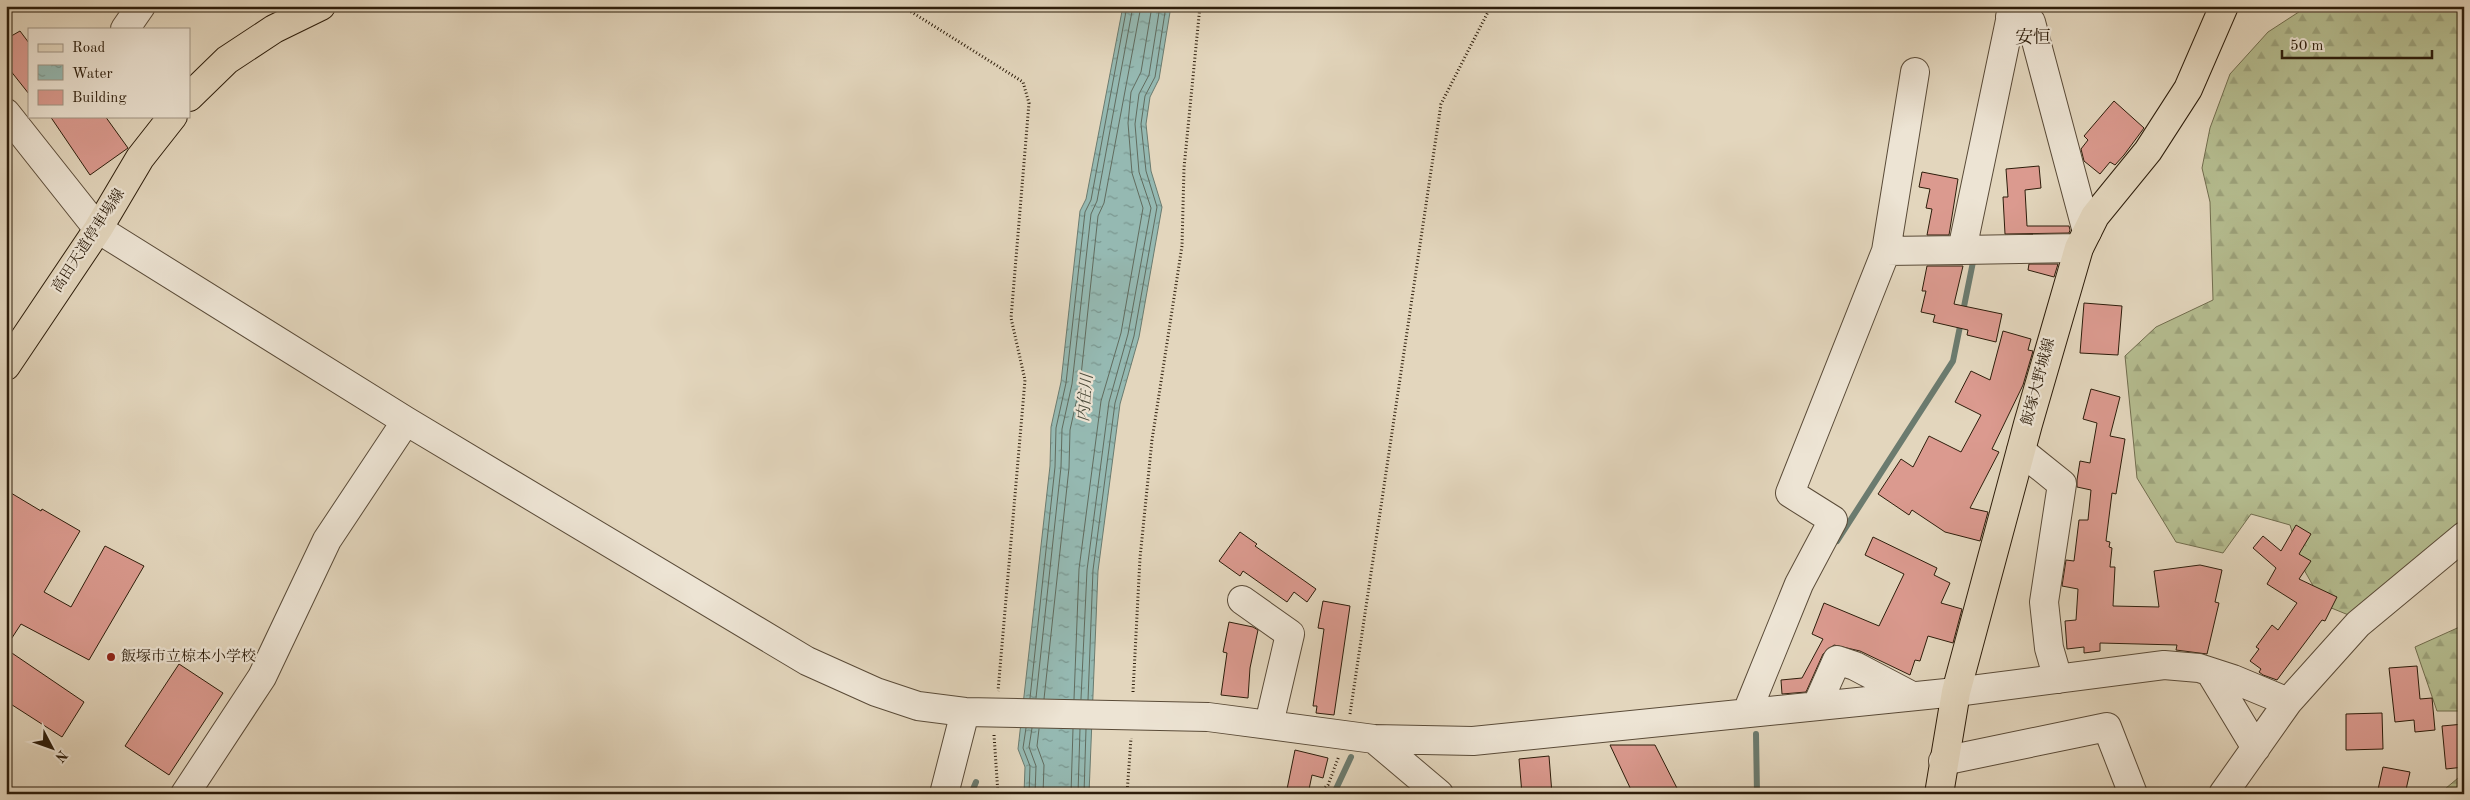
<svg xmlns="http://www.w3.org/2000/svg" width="2470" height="800" viewBox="0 0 2470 800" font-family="'Old Standard TT','Noto Serif JP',serif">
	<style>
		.forest { fill: url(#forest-firs); stroke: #716d4e }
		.water { fill: url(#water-ripples); stroke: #6b7b6f }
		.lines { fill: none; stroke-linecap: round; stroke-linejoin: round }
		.shore { stroke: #616b5e; stroke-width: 1 }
		.stream { stroke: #6b7b6f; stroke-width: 6 }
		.building { fill: #db9a8f; stroke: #2d1d0b }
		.minor-casing { stroke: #5a4b38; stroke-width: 30 }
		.major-casing { stroke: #2d1d0b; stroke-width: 30 }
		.path { stroke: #2d1d0b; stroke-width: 3; stroke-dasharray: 1 2.5; stroke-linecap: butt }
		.minor { stroke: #ede4d4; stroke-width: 28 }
		.major { stroke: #e3d6bd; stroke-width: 28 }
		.poi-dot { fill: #8f2418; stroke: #ede4d4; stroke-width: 2 }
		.labels { text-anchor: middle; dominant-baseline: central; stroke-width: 4.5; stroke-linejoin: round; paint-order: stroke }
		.street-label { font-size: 15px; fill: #2d1d0b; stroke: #ede4d4 }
		.poi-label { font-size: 15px; fill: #2d1d0b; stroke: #ede4d4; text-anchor: start }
		.water-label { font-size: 16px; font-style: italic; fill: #4c4c3d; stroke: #ede4d4 }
		.quarter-label { font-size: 18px; fill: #2d1d0b; stroke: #ede4d4 }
	</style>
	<defs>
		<pattern id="forest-firs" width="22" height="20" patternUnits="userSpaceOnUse" patternTransform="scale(1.25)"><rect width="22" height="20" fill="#b5bd90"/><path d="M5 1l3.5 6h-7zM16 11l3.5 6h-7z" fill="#9ca27b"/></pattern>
		<pattern id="water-ripples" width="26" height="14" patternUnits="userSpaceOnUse" patternTransform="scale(1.25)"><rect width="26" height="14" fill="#95b9b2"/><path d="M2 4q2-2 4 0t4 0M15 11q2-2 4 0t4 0" fill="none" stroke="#7a968f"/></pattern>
	</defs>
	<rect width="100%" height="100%" fill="#e3d6bd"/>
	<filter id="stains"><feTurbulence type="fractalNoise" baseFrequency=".004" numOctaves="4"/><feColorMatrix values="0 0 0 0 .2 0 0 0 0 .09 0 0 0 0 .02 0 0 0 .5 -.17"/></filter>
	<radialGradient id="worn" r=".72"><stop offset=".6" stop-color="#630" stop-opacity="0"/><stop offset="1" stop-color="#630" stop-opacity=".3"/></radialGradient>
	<path class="forest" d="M2308,6H2464V525L2351,616L2324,605L2303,568L2290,525L2251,514L2223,553L2176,542L2137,478L2125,356L2156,327L2213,300L2210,202L2202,168L2210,128L2230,74L2268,32Z
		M2464,625V711H2437L2415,647Z
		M2464,773V794H2439Z"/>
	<path class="water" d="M1123,6H1171L1159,79L1150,97L1146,124L1151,171L1162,207L1139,337L1120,404L1098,571L1089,794H1024L1025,767L1018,749L1050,466L1051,427L1061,382L1080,211L1086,199Z"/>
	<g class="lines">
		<path class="shore" d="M1030,698L1055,467L1056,428L1066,383L1085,212L1091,200L1127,6
			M1036,698L1061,467L1062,429L1072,384L1091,214L1097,201L1133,6
			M1044,699L1069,468L1070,430L1080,385L1098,216L1104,203L1141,6
			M1074,699L1079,569L1101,401L1121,333L1143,208L1132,173L1128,123L1131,92L1141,72L1152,6
			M1081,699L1087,570L1109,402L1128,334L1151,208L1139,172L1135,124L1139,94L1149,75L1160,6
			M1088,700L1093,570L1115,403L1134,336L1157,207L1146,171L1141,124L1145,96L1155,77L1166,6
			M1026,728L1023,748L1030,766L1029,794
			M1032,728L1029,747L1036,766L1035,794
			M1039,729L1037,746L1044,765L1043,794
			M1071,794L1073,729
			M1078,794L1080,729
			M1084,794L1086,729"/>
		<path class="stream" d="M1837,541L1953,361L1974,257
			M1756,734L1757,794
			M971,794L976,782
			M1331,794L1336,789L1351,757"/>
	</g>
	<path class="building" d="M20,31L29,43V94L6,65V39Z
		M2114,101L2144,128L2124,155L2115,165L2110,162L2100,174L2084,161L2081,149L2088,140L2084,136Z
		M50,116H105L128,148L90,175Z
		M2039,166L2041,188L2025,190L2027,226H2069L2070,230L2069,233L2005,234L2003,197H2008L2006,169Z
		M1922,172L1958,179L1949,235H1927L1932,209L1926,208L1930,189L1919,187Z
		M2029,264H2058L2054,277L2028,270Z
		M1927,266H1963L1954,304L2002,314L1996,342L1967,335L1968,330L1933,322L1935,315L1921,312L1926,291H1922Z
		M2084,303L2122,306L2118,355L2080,353Z
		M2003,331L2031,339L2028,350L2033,351L2023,385L1992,449L1999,452L1970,508L1988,512L1980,541L1945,532L1912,510L1909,515L1878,494L1901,459L1913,467L1929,436L1961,452L1981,415L1955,402L1971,371L1990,380Z
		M2091,389L2120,397L2110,436L2125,439L2116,494L2112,493L2106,541L2110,542L2109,547L2112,548L2110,567H2115L2113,606L2159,607L2154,571L2200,565L2222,570L2215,602L2219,603L2207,654L2176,650L2177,645L2100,643V651L2084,653V647L2067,649L2065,621L2076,620L2078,589L2062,586L2066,560L2074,561L2079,520H2088L2091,490L2077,487V480L2080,461L2090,463L2097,423L2083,419Z
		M6,490L41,511L42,509L80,531L44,592L71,607L105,546L144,566L89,660L21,624L6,647Z
		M2296,525L2311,534L2299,554L2311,561L2299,579L2337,597L2325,621L2322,620L2277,680L2263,675L2259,672L2261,669L2250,661L2259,649L2256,647L2272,625L2278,630L2297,603L2267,584L2276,568L2253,548L2263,536L2281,551Z
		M1240,532L1257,544L1255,546L1316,589L1307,602L1294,592L1287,602L1243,571L1240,576L1219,561Z
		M1873,537L1937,568L1934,575L1950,583L1941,603L1962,609L1953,643L1928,636L1920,661L1915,660L1910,675L1860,651L1834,645L1823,654L1806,692L1782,694L1781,680L1802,678L1823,639L1812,634L1824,603L1879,626L1904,574L1865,555Z
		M1323,601L1350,606L1334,715L1316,713L1317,706H1313L1324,629L1318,628Z
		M1229,622L1253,627L1258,630L1250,668L1248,698L1221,695L1227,653L1223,652Z
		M6,649L84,702L62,737L6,701Z
		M179,664L223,693L169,775L125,746Z
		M2417,666L2420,699L2432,698L2435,730L2415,732L2414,720L2395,722L2389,668Z
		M2382,713L2383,749L2346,750V714Z
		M2464,724V767L2446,769L2442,726Z
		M1610,745H1655L1680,794H1633Z
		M1295,750L1328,758L1323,778L1312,775L1308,794H1286Z
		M1549,756L1552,794H1522L1519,759Z
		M2383,767L2410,772L2405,794H2377Z"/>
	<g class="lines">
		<g class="minor-casing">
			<path id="minor" d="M2010,17L2031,22L2087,232
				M125,29L141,6
				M6,113L98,229L406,421L807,661L876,692L918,706L965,712L1208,717L1374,739L1473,741L1956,692L2164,665L2199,668L2233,679L2288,702
				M1962,250L2079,248
				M1886,251L1915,72
				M2021,451L2062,484L2044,602L2049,648L2058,679
				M1242,600L1290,634L1269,724
				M2210,672L2256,748
				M1817,705L1837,660L1855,666L1912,696
				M1747,712L1799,584L1833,520L1790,493L1886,251L1962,250L2013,6
				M1374,739L1439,794
				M1943,761L2107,727L2133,794
				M185,794L262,677L327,540L406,421
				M944,794L965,712
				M2223,794L2288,702L2358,624L2464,536"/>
		</g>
		<g class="major-casing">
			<path id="major" d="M189,97L227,60L274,29L321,6
				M6,366L98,229L140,158L173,116
				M1939,794L1956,692L2028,424L2079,248L2095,216L2148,151L2188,89L2224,6"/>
		</g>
		<path class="path" d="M902,6L1023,82L1029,103L1011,318L1025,380L998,691
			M1133,692L1140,558L1152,440L1182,246L1184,168L1200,6
			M1350,714L1441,104L1491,6
			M994,735L998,794
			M1127,794L1131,738
			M1317,794L1328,785L1339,756"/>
		<use href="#minor" class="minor"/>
		<use href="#major" class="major"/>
	</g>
	<circle class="poi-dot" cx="111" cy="657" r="5"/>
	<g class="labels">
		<g class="street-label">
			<text transform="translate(89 241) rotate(-57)">高田天道停車場線</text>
			<text transform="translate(2039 382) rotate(-75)">飯塚大野城線</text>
		</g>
		<g class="poi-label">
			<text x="121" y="657">飯塚市立椋本小学校</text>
		</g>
		<g class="water-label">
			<text transform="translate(1086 398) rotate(-85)">内住川</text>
		</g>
		<g class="quarter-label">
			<text x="2033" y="38">安恒</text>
		</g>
	</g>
	<rect width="2470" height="800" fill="none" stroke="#e3d6bd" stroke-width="25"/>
	<rect x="8" y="8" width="2455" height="785" fill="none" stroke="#2d1d0b" stroke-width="2.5"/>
	<rect x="12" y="12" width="2445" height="775" fill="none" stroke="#2d1d0b"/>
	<rect x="28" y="28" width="162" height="90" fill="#ede4d4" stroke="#a09484"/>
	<rect x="38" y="44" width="25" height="8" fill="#e3d6bd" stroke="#a09484"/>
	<text x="72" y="52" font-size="15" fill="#2d1d0b">Road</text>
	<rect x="38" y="65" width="25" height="15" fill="url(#water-ripples)" stroke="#a09484"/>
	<text x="72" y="78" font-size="15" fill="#2d1d0b">Water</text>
	<rect x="38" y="90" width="25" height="15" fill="#db9a8f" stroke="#a09484"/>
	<text x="72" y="102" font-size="15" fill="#2d1d0b">Building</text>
	<g transform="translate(52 748) rotate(131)" stroke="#ede4d4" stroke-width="4" paint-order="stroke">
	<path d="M0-4L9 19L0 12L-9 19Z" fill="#2d1d0b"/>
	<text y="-8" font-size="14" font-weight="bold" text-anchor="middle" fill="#2d1d0b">N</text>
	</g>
	<path d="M2282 50v8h150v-8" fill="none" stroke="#2d1d0b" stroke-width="2.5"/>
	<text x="2290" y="50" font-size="15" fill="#2d1d0b" stroke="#ede4d4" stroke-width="4" paint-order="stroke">50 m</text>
	<rect width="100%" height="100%" filter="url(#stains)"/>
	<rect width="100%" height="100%" fill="url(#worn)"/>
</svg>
